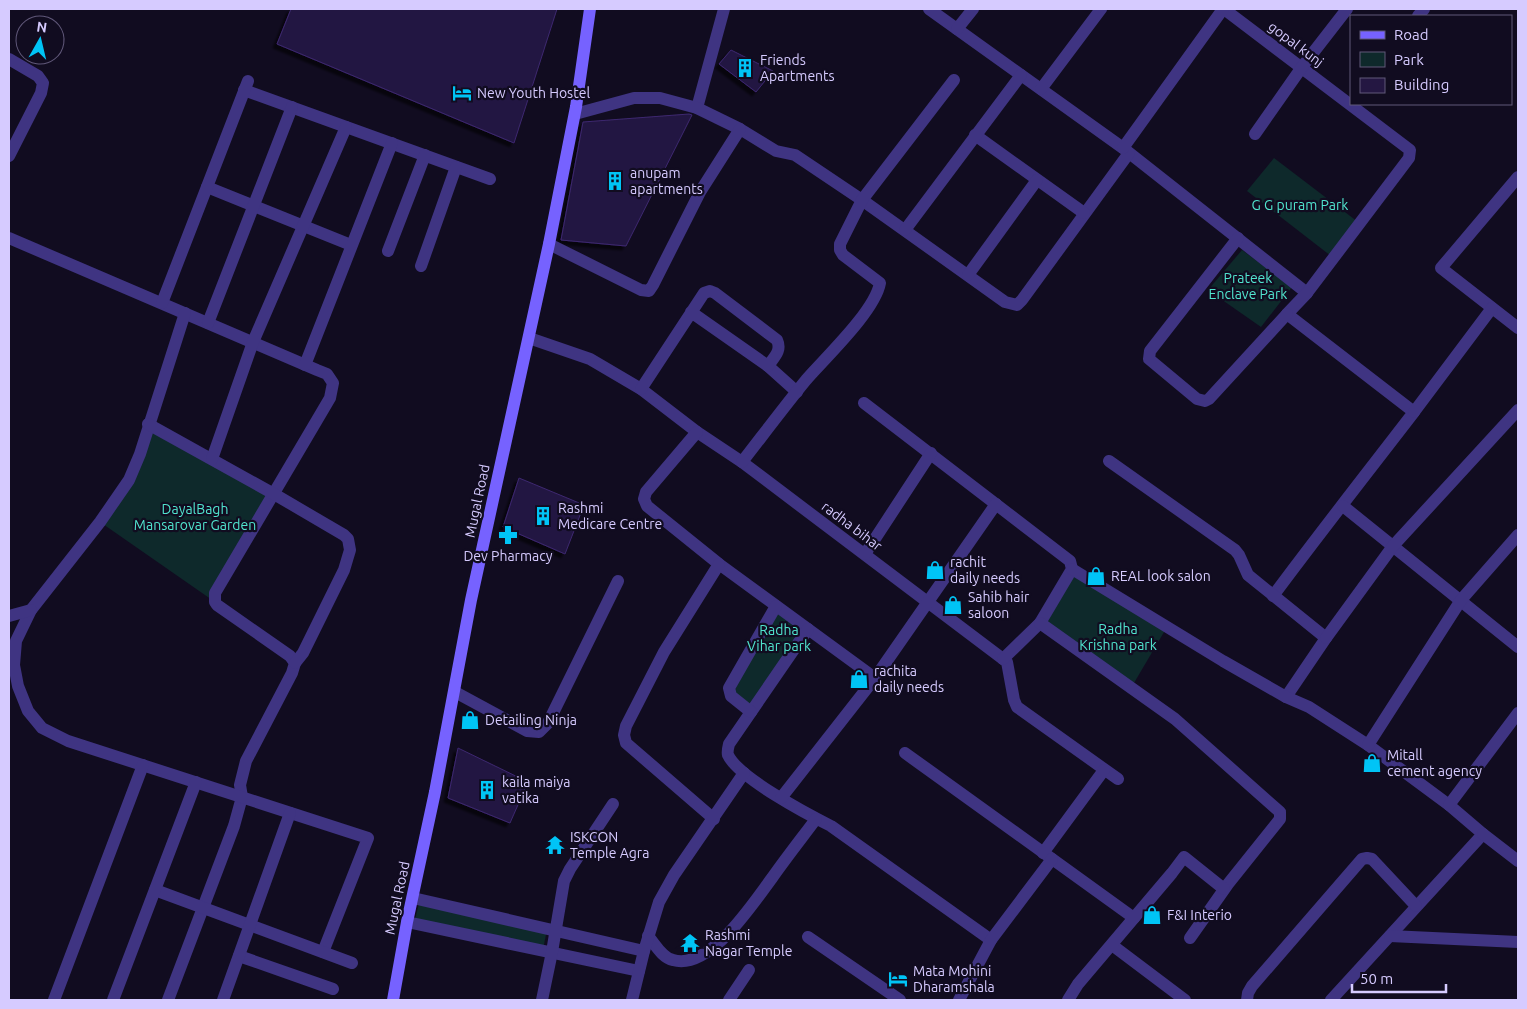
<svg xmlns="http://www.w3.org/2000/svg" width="1527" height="1009" font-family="Ubuntu,sans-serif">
  <defs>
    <filter id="shadow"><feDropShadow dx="-4" dy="4" stdDeviation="1" flood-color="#0009"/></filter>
  </defs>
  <rect width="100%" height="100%" fill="#110c20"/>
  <g fill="#0e292b">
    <path d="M1274 158 1358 222 1331 256 1247 191Z"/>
    <path d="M1242 250 1292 287 1261 327 1208 290Z"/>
    <path d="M148 424 274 494 215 602 100 522 131 475Z"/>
    <path d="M1072 569 1167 627 1131 688 1040 623Z"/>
    <path d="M776 606 808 629 751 712 729 693Z"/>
    <path d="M420 899 547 929 543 950 414 924Z"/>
  </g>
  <g fill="#241742" stroke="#3d2870" filter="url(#shadow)">
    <path d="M291 9H557L514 143 277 44Z"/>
    <path d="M731 50 773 71 756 92 719 64Z"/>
    <path d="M689 114 692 115 626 246 561 240 583 122Z"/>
    <path d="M519 478 584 505 565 554 503 527Z"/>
    <path d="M458 748 528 782 510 823 448 798Z"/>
  </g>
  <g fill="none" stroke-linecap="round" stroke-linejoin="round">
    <g stroke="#3f3482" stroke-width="12">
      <path d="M929 9 1123 148 1307 293"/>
      <path d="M1224 9 1410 150 1409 158 1307 293 1287 314 1414 412C1367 473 1319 534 1273 596"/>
      <path d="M1418 16 1424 9"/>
      <path d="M957 29 973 9"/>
      <path d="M9 59 38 76 43 83 41 93 9 156"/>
      <path d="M1041 89 1101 9"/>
      <path d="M244 90 490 179"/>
      <path d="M697 108 724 9"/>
      <path d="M575 114 634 98H660L697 108 740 129 776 151 795 155 862 200 1005 302 1017 305 1022 300 1129 153"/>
      <path d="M1255 134 1302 67 1347 9"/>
      <path d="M975 135 1084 213"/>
      <path d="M1123 148 1223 9"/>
      <path d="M1518 177 1441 268 1518 328"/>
      <path d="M207 187 351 245"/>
      <path d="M905 230 1021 75"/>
      <path d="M9 238 317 370 327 374 333 383 330 398 320 415 215 593V602L217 605 290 656 295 663 292 673 246 761 240 785 242 797 234 826 168 1000"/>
      <path d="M1238 238 1150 351 1149 359 1197 399 1205 401 1209 399 1287 314"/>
      <path d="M549 244 641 290 649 291 653 285 700 192 740 129"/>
      <path d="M388 251 425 155"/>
      <path d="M421 266 456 167"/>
      <path d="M968 275 1037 180"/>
      <path d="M162 303 248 81"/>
      <path d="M185 313 140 454 129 480 100 522 31 610 16 641 14 665 18 686 28 711 42 728 68 741 368 838 323 952"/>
      <path d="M208 323 292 107"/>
      <path d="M529 338 590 359 641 389 697 432 742 462 1007 662 1014 700 1017 707 1118 779"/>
      <path d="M305 365 392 143"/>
      <path d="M768 366 797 392"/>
      <path d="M641 389 704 293 710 291 715 293 777 340C782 351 774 357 768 366L691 312"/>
      <path d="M864 403 1070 561 1072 569 1040 623 1003 659"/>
      <path d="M1414 412 1492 308"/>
      <path d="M148 424 274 494 344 535 348 539 350 550 344 570 303 653 295 663"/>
      <path d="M697 432 646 492 644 499 647 506 719 564 875 678"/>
      <path d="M212 459 253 342 346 127"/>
      <path d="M1109 461 1235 550 1239 555 1248 575 1326 638 1286 697"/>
      <path d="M742 462C763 435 784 407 806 380 826 357 875 311 880 283L843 255 840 250V244L862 200 954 80"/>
      <path d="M1343 506 1518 647"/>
      <path d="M865 554 931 453"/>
      <path d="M1072 569 1223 661 1286 697 1309 707 1368 745 1449 805 1483 834 1331 1000"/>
      <path d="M9 616 31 610"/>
      <path d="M1040 623 1175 719 1280 812V819L1228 884 1190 938"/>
      <path d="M808 629 729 744C728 748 727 752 728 755 739 778 807 814 831 826L991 940"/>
      <path d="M1326 638 1393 546 1518 410"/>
      <path d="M455 692 527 731 539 732 548 723 618 581"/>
      <path d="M751 712 731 696 729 688 776 606"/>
      <path d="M1368 745 1461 600 1518 535"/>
      <path d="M905 753 1134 918"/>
      <path d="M781 798 875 678 996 504"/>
      <path d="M1449 805 1518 713"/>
      <path d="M714 819 626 743 624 735 626 726 664 652 719 564"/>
      <path d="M1483 834 1518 861"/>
      <path d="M1043 853 1104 770"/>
      <path d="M155 890 352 963"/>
      <path d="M413 898 644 951"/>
      <path d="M407 922 639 971"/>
      <path d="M648 936C655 944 662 958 673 960 710 971 753 903 772 878 786 858 801 839 816 819"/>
      <path d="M1390 936 1518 942"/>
      <path d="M808 937 900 1000"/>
      <path d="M1112 945 1185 1000"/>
      <path d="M239 956 333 989"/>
      <path d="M54 1000 143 765"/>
      <path d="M113 1000 196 782"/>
      <path d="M223 1000 290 813"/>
      <path d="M542 1000 552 952 564 881 570 869 613 804"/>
      <path d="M632 1000 644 951 659 902 674 875 744 773"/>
      <path d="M729 1000 749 970"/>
      <path d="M959 1000 991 940 1052 859"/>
      <path d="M1068 1000 1078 984 1172 873 1184 857 1224 889"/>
      <path d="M1247 1000 1248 993 1252 986 1362 859 1367 858 1372 859 1416 906"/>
    </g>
    <path stroke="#7662ff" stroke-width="12" d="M393 1000 407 922 435 792 471 600 549 244 576 107 590 9"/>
  </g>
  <defs>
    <g id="building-bare" transform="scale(1.5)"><path d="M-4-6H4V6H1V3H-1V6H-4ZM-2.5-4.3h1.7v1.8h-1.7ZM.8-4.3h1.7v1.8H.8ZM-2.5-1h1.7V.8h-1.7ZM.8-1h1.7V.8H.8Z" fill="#00c4f6" stroke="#110c20" stroke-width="2.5" paint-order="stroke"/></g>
    <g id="hotel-bare" transform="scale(1.5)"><path d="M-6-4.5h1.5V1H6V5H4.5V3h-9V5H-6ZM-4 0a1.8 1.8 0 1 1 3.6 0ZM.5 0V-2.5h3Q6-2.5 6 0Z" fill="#00c4f6" stroke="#110c20" stroke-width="2.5" paint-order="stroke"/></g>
    <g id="pharmacy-bare" transform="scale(1.5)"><path d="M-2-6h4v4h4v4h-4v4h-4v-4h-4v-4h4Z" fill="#00c4f6" stroke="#110c20" stroke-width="2.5" paint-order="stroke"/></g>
    <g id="shop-bare" transform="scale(1.5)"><path d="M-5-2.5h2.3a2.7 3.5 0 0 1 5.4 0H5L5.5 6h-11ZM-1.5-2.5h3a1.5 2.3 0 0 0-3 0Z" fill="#00c4f6" stroke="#110c20" stroke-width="2.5" paint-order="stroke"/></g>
    <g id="temple-bare" transform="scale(1.5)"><path d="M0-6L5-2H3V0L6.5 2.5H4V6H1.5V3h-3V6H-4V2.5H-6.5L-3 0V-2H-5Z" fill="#00c4f6" stroke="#110c20" stroke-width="2.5" paint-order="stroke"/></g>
  </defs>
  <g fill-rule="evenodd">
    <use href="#building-bare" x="745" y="68"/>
    <use href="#hotel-bare" x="462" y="93"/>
    <use href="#building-bare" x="615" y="181"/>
    <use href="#building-bare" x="543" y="516"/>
    <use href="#pharmacy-bare" x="508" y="535"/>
    <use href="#shop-bare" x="935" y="570"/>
    <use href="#shop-bare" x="1096" y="576"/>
    <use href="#shop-bare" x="953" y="605"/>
    <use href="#shop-bare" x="859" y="679"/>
    <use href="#shop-bare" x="470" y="720"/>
    <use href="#shop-bare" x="1372" y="763"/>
    <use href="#building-bare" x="487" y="790"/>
    <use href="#temple-bare" x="555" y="845"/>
    <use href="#shop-bare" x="1152" y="915"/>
    <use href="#temple-bare" x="690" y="943"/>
    <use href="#hotel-bare" x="898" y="979"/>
  </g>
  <g text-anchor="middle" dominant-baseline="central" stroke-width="4.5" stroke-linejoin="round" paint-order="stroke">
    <g font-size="14" fill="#d6cbff" stroke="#110c20">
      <text transform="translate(1296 44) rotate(37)">gopal kunj</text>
      <text transform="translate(477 501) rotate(-78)">Mugal Road</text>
      <text transform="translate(852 526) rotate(37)">radha bihar</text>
      <text transform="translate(397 898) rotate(-78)">Mugal Road</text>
    </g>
    <g font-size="14" fill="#d6cbff" stroke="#110c20" text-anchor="start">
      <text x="760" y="60">Friends<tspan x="760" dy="16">Apartments</tspan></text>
      <text x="477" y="93">New Youth Hostel</text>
      <text x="630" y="173">anupam<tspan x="630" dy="16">apartments</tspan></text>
      <text x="558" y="508">Rashmi<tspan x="558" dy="16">Medicare Centre</tspan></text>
      <text x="508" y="556" text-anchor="middle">Dev Pharmacy</text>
      <text x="950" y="562">rachit<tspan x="950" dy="16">daily needs</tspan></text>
      <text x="1111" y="576">REAL look salon</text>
      <text x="968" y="597">Sahib hair<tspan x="968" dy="16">saloon</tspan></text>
      <text x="874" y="671">rachita<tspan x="874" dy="16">daily needs</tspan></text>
      <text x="485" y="720">Detailing Ninja</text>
      <text x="1387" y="755">Mitall<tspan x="1387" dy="16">cement agency</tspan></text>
      <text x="502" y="782">kaila maiya<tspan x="502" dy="16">vatika</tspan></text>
      <text x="570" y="837">ISKCON<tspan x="570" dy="16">Temple Agra</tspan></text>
      <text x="1167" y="915">F&amp;I Interio</text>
      <text x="705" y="935">Rashmi<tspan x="705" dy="16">Nagar Temple</tspan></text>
      <text x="913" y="971">Mata Mohini<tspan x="913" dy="16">Dharamshala</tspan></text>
    </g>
    <g font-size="14" fill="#51e5cf" stroke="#110c20">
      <text x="1300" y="205">G G puram Park</text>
      <text x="1248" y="278">Prateek<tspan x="1248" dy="16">Enclave Park</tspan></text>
      <text x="195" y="509">DayalBagh<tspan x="195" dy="16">Mansarovar Garden</tspan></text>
      <text x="1118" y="629">Radha<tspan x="1118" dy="16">Krishna park</tspan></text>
      <text x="779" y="630">Radha<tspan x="779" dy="16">Vihar park</tspan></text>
    </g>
  </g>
  <rect width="1527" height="1009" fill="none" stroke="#d6cbff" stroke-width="20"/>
  <rect x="1350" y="15" width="162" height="90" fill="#110c20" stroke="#605879"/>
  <rect x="1360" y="31" width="25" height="8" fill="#7662ff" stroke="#605879"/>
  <text x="1394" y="40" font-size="15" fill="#d6cbff">Road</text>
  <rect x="1360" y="52" width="25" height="15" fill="#0e292b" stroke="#605879"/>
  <text x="1394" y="65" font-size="15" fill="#d6cbff">Park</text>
  <rect x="1360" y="78" width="25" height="15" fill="#241742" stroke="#605879"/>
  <text x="1394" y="90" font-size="15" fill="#d6cbff">Building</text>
  <g transform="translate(40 40) rotate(8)"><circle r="24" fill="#110c20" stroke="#605879"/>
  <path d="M0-4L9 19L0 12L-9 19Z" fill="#00c4f6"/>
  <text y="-8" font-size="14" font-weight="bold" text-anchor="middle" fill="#d6cbff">N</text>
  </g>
  <path d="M1352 984v8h94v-8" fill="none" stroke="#d6cbff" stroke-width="2.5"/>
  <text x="1360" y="984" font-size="15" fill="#d6cbff" stroke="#110c20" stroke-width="4" paint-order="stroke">50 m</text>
</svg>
